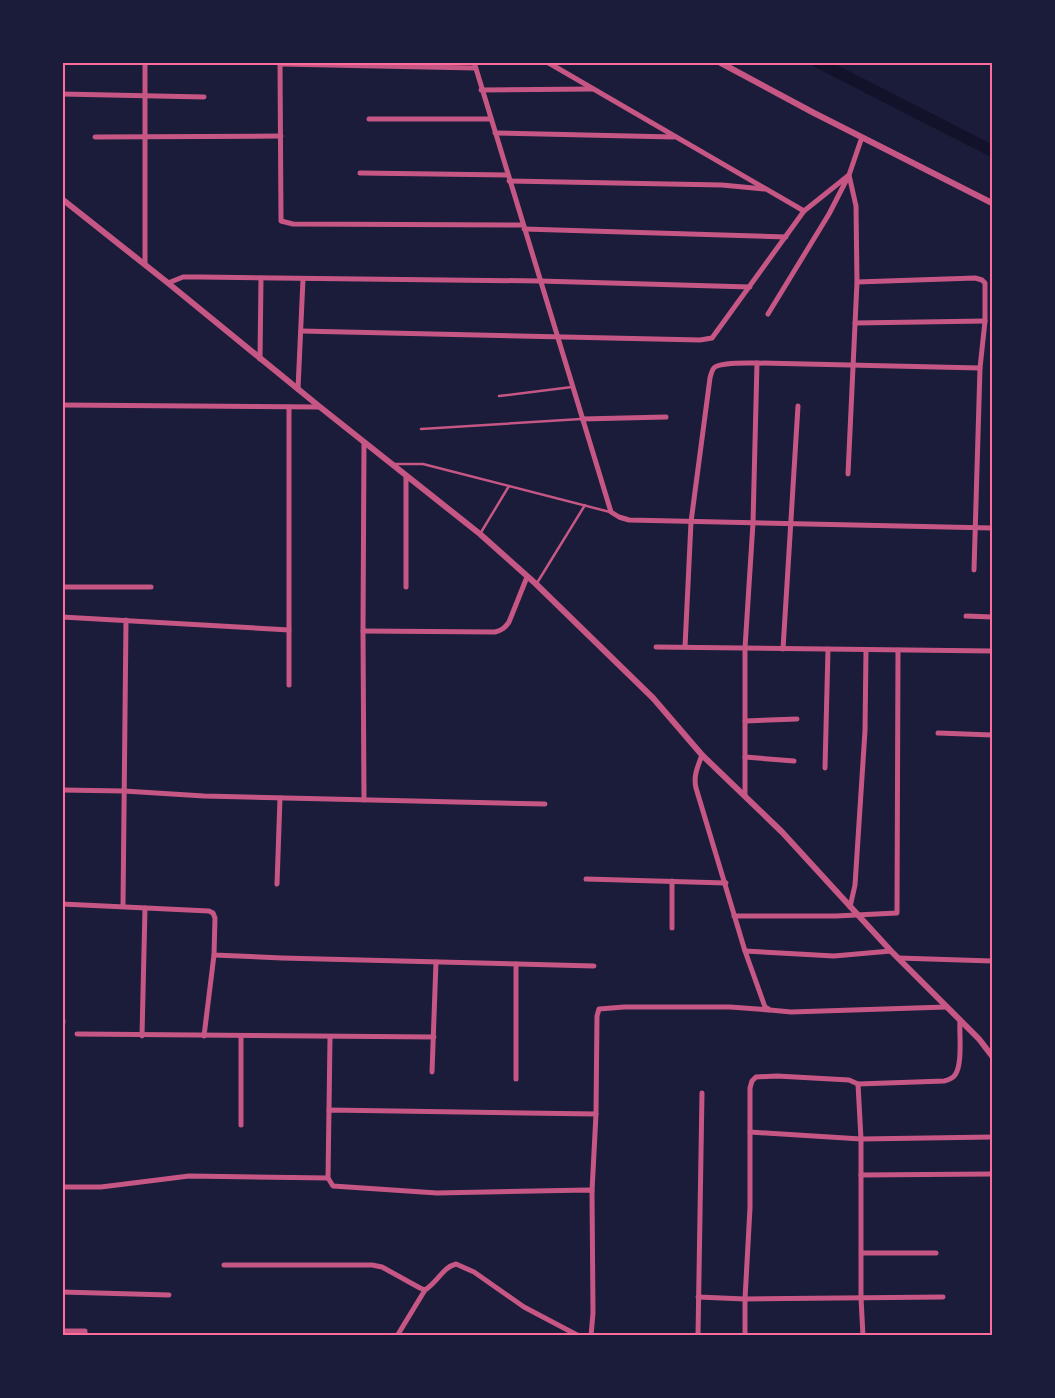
<svg xmlns="http://www.w3.org/2000/svg" width="1055" height="1398" font-family="'Source Serif 4',serif">
  <rect width="100%" height="100%" fill="#1b1b3a"/>
  <g fill="none" stroke-linecap="round" stroke-linejoin="round">
    <path stroke="#12122b" stroke-width="12" d="M818 62 992 151"/>
    <g stroke="#c65784" stroke-width="2.5">
      <path d="M499 396 572 387"/>
      <path d="M421 429 581 419"/>
      <path d="M394 464H423L610 512"/>
      <path d="M480 534 509 486"/>
      <path d="M537 583 585 505"/>
    </g>
    <g stroke="#c65784" stroke-width="5">
      <path d="M145 62V264"/>
      <path d="M280 62 281 221 293 224 523 225"/>
      <path d="M474 62 611 512 619 517 629 520 992 528"/>
      <path d="M547 62 804 211"/>
      <path d="M280 64 475 68"/>
      <path d="M481 90 593 89"/>
      <path d="M62 94 204 97"/>
      <path d="M369 119H491"/>
      <path d="M495 133 674 137"/>
      <path d="M95 137 281 136"/>
      <path d="M360 173 507 175"/>
      <path d="M509 181 722 185 764 189"/>
      <path d="M524 229 786 237"/>
      <path d="M857 282 975 278 982 280 985 283V321L980 368 974 570"/>
      <path d="M168 283 183 277H201L540 281 750 287"/>
      <path d="M768 314 829 214 848 177"/>
      <path d="M855 323 985 321"/>
      <path d="M301 331 700 340 712 338 804 211 849 175 862 137"/>
      <path d="M260 359 261 278"/>
      <path d="M298 389 303 279"/>
      <path d="M62 405 319 407"/>
      <path d="M289 407V685"/>
      <path d="M582 419 666 417"/>
      <path d="M364 442 363 631 364 800"/>
      <path d="M848 474 857 282 856 206 849 175"/>
      <path d="M406 475V587"/>
      <path d="M62 587H151"/>
      <path d="M966 616 992 617"/>
      <path d="M62 617 289 630"/>
      <path d="M363 631 495 632C502 630 505 628 509 622L527 577"/>
      <path d="M656 647 992 651"/>
      <path d="M685 647 691 522 710 378C711 374 712 369 715 367 723 362 747 363 757 363L980 368"/>
      <path d="M783 649 798 406"/>
      <path d="M745 721 797 719"/>
      <path d="M938 733 992 735"/>
      <path d="M702 755C698 766 693 776 696 788L745 951 765 1007 770 1010 791 1012 946 1007"/>
      <path d="M745 757 794 761"/>
      <path d="M825 768 828 649"/>
      <path d="M62 790 124 791 204 796 545 804"/>
      <path d="M745 794V648L753 523 757 363"/>
      <path d="M586 879 726 883"/>
      <path d="M672 881V928"/>
      <path d="M277 884 280 798"/>
      <path d="M62 904 209 911 213 913 215 918 214 955 282 958 594 966"/>
      <path d="M123 906 126 620"/>
      <path d="M850 907 855 885 865 731 866 650"/>
      <path d="M734 916H836L897 913 898 650"/>
      <path d="M745 951 834 956 891 951"/>
      <path d="M898 958 992 961"/>
      <path d="M516 964V1079"/>
      <path d="M62 1015 63 1022"/>
      <path d="M77 1034 434 1037"/>
      <path d="M142 1036 145 908"/>
      <path d="M204 1036 214 955"/>
      <path d="M432 1072 436 962"/>
      <path d="M858 1084 861 1139V1298L863 1336"/>
      <path d="M329 1110 330 1037"/>
      <path d="M241 1125V1036"/>
      <path d="M750 1132 861 1139 992 1137"/>
      <path d="M861 1175 992 1174"/>
      <path d="M62 1187H101L189 1176 328 1178"/>
      <path d="M592 1191 596 1114 597 1016 599 1009 624 1007H730L769 1010"/>
      <path d="M862 1253H936"/>
      <path d="M224 1265H372L382 1267 420 1288 425 1290C437 1283 443 1267 456 1264L474 1272 524 1307 579 1336"/>
      <path d="M62 1292 169 1295"/>
      <path d="M698 1297 745 1299 943 1297"/>
      <path d="M62 1331H85V1336"/>
      <path d="M397 1336 425 1290"/>
      <path d="M591 1336 593 1313 592 1191 588 1190 437 1193 333 1186 328 1178 329 1110 596 1114"/>
      <path d="M698 1336 702 1093"/>
      <path d="M745 1336V1299L750 1208V1088L752 1081 756 1077 777 1076 849 1080 858 1084 944 1081C949 1080 952 1079 955 1075 963 1064 959 1033 960 1020"/>
    </g>
    <g stroke="#c65784" stroke-width="6">
      <path d="M719 62 814 113 992 203"/>
      <path d="M62 199 168 283 320 407 480 534 536 584 653 698 702 755 782 832 891 951 979 1039 992 1056"/>
    </g>
  </g>
  <rect width="1055" height="1398" fill="none" stroke="#1b1b3a" stroke-width="128"/>
  <rect x="64" y="64" width="927" height="1270" fill="none" stroke="#ff6b9d" stroke-width="2"/>
</svg>
